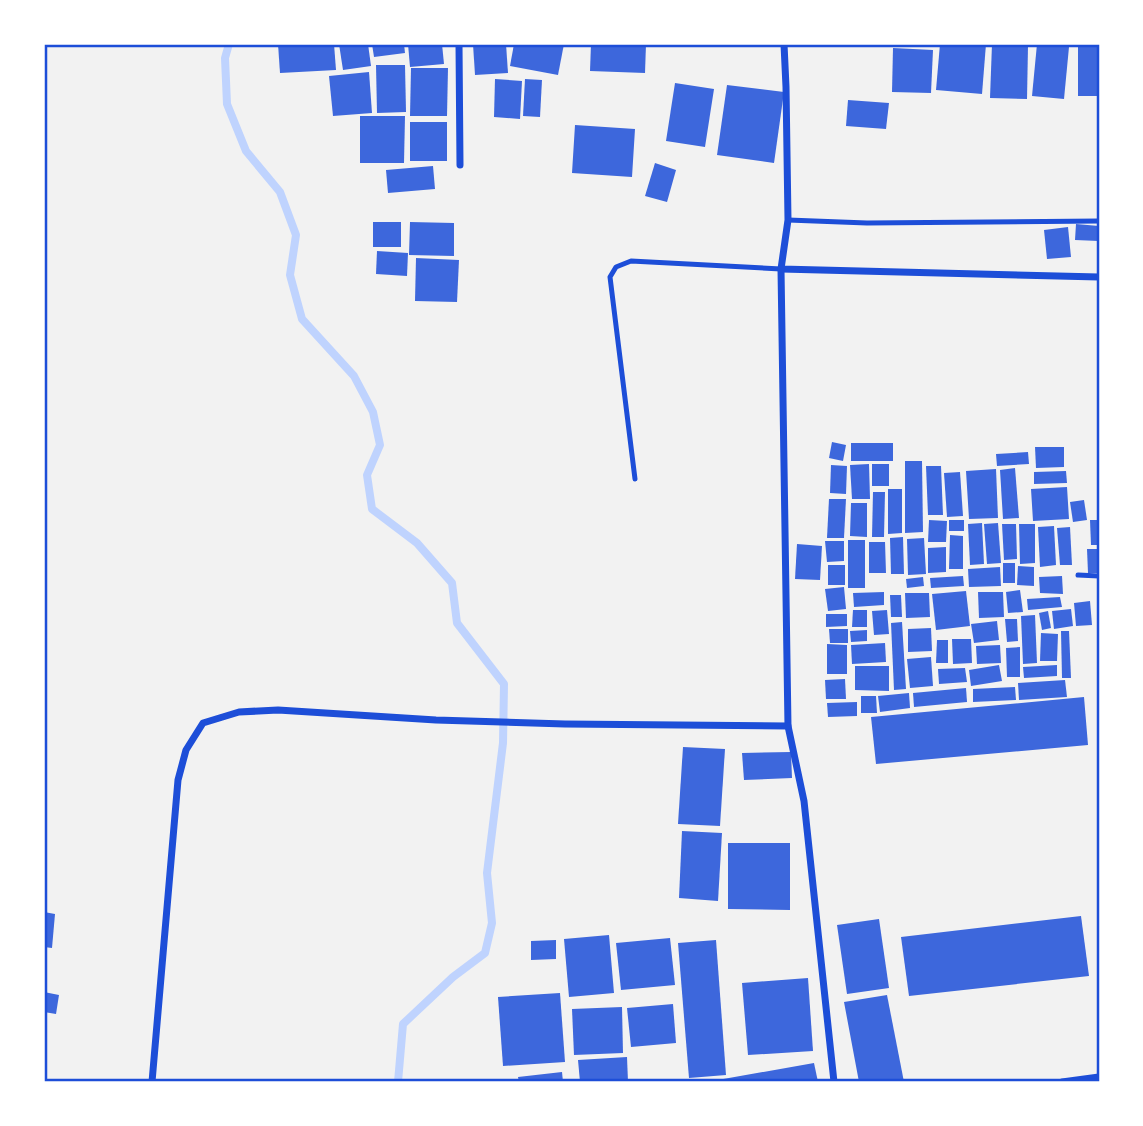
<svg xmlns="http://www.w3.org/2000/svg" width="1143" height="1126" font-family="'Fira Sans Condensed',sans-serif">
  <rect width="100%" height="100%" fill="#f2f2f2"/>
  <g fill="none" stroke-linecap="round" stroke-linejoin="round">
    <path stroke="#bfd3fe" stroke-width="8" d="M229 44 225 58 227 104 246 151 280 192 296 235 290 275 302 319 354 376 373 412 380 445 367 475 372 509 417 543 452 583 457 623 504 684 503 743 487 873 492 923 485 953 453 977 403 1024 398 1082"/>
  </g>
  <g fill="#3d67dc">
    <path d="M278 44H334L336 70 280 73Z"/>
    <path d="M339 44H368L371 66 343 70Z"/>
    <path d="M372 44H404L405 53 374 57Z"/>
    <path d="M408 44H442L444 64 410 67Z"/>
    <path d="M473 44H506L508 73 475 75Z"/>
    <path d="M514 44H564L558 75 510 66Z"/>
    <path d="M591 44H646L645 73 590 71Z"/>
    <path d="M940 44H986L982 94 936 90Z"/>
    <path d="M992 44 1028 46 1027 99 990 98Z"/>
    <path d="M1037 44 1069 47 1064 99 1032 96Z"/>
    <rect x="1078" y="44" width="21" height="52"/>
    <path d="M893 48 933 50 931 93 892 92Z"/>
    <path d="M376 65H405L406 112 377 113Z"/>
    <path d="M411 68H448L447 116H410Z"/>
    <path d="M369 72 372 113 333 116 329 76Z"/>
    <path d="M495 79 522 81 520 119 494 117Z"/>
    <path d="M525 79 542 80 540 117 523 116Z"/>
    <path d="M675 83 714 89 705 147 666 141Z"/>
    <path d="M727 85 784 92 774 163 717 155Z"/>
    <path d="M848 100 889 103 886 129 846 126Z"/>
    <path d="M360 116H405L404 163H360Z"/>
    <rect x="410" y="122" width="37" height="39"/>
    <path d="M575 125 635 129 632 177 572 173Z"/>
    <path d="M655 163 676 170 667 202 645 196Z"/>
    <path d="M433 166 435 189 388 193 386 170Z"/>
    <rect x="373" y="222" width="28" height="25"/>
    <path d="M410 222 454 223V256L409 255Z"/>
    <path d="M1076 224 1099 226V241L1075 240Z"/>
    <path d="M1068 227 1071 257 1047 259 1044 230Z"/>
    <path d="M377 251 408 253 407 276 376 274Z"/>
    <path d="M416 258 459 260 457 302 415 301Z"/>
    <path d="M832 442 846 445 843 461 829 458Z"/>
    <rect x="851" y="443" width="42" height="18"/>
    <path d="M1035 447H1064V467L1036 468Z"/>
    <path d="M1028 452 1029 464 997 466 996 454Z"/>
    <path d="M905 461H922L923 532 905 533Z"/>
    <path d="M869 464 870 499H852L850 465Z"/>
    <rect x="872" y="464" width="17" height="22"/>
    <path d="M831 465 847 466 846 494 830 493Z"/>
    <path d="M926 466H941L943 515H928Z"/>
    <path d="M1015 468 1019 518 1003 519 1000 470Z"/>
    <path d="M996 469 998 518 969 519 966 471Z"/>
    <path d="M1066 471 1067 483 1034 484V472Z"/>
    <path d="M960 472 963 516 947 517 944 473Z"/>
    <path d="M1067 487 1069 519 1033 521 1031 489Z"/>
    <path d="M888 489H902V533L888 534Z"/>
    <path d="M873 492H885L884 537H872Z"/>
    <path d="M829 499H846L844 538H827Z"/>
    <path d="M1084 500 1087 520 1073 522 1070 502Z"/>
    <path d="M851 503H867V537L850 536Z"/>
    <path d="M929 520 947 521 946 542H928Z"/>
    <rect x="949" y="520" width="15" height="11"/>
    <path d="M1090 520H1099V545H1091Z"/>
    <path d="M982 523 984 564 970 565 968 524Z"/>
    <path d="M998 523 1001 563 987 564 984 524Z"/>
    <path d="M1002 524H1016L1017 559 1004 560Z"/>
    <path d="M1019 524H1035V563L1020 564Z"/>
    <path d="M1054 526 1056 565 1040 567 1038 527Z"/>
    <path d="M1070 527 1072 565H1060L1057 528Z"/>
    <path d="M950 535 963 536V569H949Z"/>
    <path d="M903 537 904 574H891L890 538Z"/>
    <path d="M924 538 926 574 908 575 907 539Z"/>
    <rect x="848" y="540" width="17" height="48"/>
    <path d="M825 541H844V561L827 562Z"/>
    <path d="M869 542H885L886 573H869Z"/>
    <path d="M797 544 822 546 820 580 795 579Z"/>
    <path d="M946 547V572L928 573V548Z"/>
    <path d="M1087 549H1099V573H1088Z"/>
    <rect x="1003" y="563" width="12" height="20"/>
    <rect x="828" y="565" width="17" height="20"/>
    <path d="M1018 566 1034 567V586L1017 585Z"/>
    <path d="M1000 567 1001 586 969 587 968 569Z"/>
    <path d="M963 576 964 586 931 588 930 578Z"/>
    <path d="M1062 576 1063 594 1040 593 1039 577Z"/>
    <path d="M923 577 924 586 907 588 906 579Z"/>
    <path d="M844 587 846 609 828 611 825 589Z"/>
    <path d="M1020 590 1023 612 1008 613 1006 592Z"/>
    <path d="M966 591 970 626 936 630 932 594Z"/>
    <path d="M884 592V605L854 607 853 593Z"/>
    <path d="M978 592H1003L1004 617 979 618Z"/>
    <path d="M905 593H929L930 617 906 618Z"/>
    <path d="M890 595H901L902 617H891Z"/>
    <path d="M1060 597 1062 607 1028 610 1027 599Z"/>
    <path d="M1090 601 1092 625 1076 626 1074 603Z"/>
    <path d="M1071 609 1073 626 1054 629 1052 611Z"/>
    <path d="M853 610H867V627H852Z"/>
    <path d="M887 610 889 634 874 635 872 611Z"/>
    <path d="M1048 611 1051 628 1042 630 1039 613Z"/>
    <path d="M826 614H847V626L826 627Z"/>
    <path d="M1035 615 1037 663 1023 664 1021 616Z"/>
    <path d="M1005 619H1017L1018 641 1007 642Z"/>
    <path d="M997 621 999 640 974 643 971 624Z"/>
    <path d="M902 622 906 689 894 690 891 623Z"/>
    <path d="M931 628 932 651 908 652V629Z"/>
    <path d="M829 629H848V643H830Z"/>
    <path d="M867 630V641L851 642 850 631Z"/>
    <path d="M1061 631H1069L1071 678H1062Z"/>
    <path d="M1041 633 1058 634 1057 661H1040Z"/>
    <path d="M952 639H971L972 663 953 664Z"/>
    <path d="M937 640H948V663H936Z"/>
    <path d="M885 643 886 662 852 664 851 645Z"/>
    <path d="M827 644 847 645V674H827Z"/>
    <path d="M1000 645 1001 663 977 664 976 646Z"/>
    <path d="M1020 647V677H1007L1006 648Z"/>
    <path d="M931 657 933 686 910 688 907 659Z"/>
    <path d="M999 665 1002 681 971 686 969 670Z"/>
    <path d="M1057 665V676L1024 678 1023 667Z"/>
    <path d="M855 666H889V691L855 690Z"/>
    <path d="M965 668 967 682 939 684 938 669Z"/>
    <path d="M845 679 846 699H826L825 680Z"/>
    <path d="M1065 680 1067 697 1019 700 1018 683Z"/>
    <path d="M1015 687 1016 700 973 702V689Z"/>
    <path d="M966 688 967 702 914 707 913 693Z"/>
    <path d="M909 693 910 708 880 712 878 696Z"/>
    <path d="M861 696H876L877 713H861Z"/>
    <path d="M1084 697 1088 745 876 764 871 717Z"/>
    <path d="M857 702V716L828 717 827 703Z"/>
    <path d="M683 747 725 749 720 826 678 824Z"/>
    <path d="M791 752 792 778 744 780 742 753Z"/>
    <path d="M682 831 722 833 718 901 679 898Z"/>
    <path d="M728 843H790V910L728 909Z"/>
    <path d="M44 912 55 914 52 948 44 947Z"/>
    <path d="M1081 916 1089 976 909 996 901 937Z"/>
    <path d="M879 919 889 988 847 994 837 925Z"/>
    <path d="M609 935 614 993 569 997 564 939Z"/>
    <path d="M670 938 675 985 621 990 616 943Z"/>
    <path d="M556 940V959L531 960V941Z"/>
    <path d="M716 940 726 1075 689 1078 678 943Z"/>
    <path d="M808 978 813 1051 748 1055 742 983Z"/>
    <path d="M44 992 59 995 56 1014 44 1012Z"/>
    <path d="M560 993 565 1062 503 1066 498 997Z"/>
    <path d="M887 995 904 1082H859L844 1002Z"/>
    <path d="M673 1004 676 1043 631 1047 627 1008Z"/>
    <path d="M622 1007 623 1053 574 1055 572 1009Z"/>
    <path d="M627 1057 628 1082H580L578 1060Z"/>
    <path d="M814 1063 818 1082H712V1081Z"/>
    <path d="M562 1072 563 1082H519L518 1077Z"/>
  </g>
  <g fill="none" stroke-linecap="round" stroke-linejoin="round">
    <g stroke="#1d4ed8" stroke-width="5">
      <path d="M788 220 867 223 1099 221"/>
      <path d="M635 479 610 277 616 267 631 261 781 269"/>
      <path d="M1078 575 1099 576"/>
    </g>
    <g stroke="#1d4ed8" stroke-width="7">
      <path d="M459 44 460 165"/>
      <path d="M784 44 786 87 788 220 781 269 1099 277"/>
      <path d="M781 269 788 726 804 801 834 1082"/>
      <path d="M152 1082 178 780 186 750 203 723 239 712 278 710 436 720 565 724 788 726"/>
      <path d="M1062 1082 1099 1077"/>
    </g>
  </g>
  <rect width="1143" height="1126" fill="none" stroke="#ffffff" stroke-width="91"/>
  <rect x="46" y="46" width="1052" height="1034" fill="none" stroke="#1d4ed8" stroke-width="2.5"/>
</svg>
